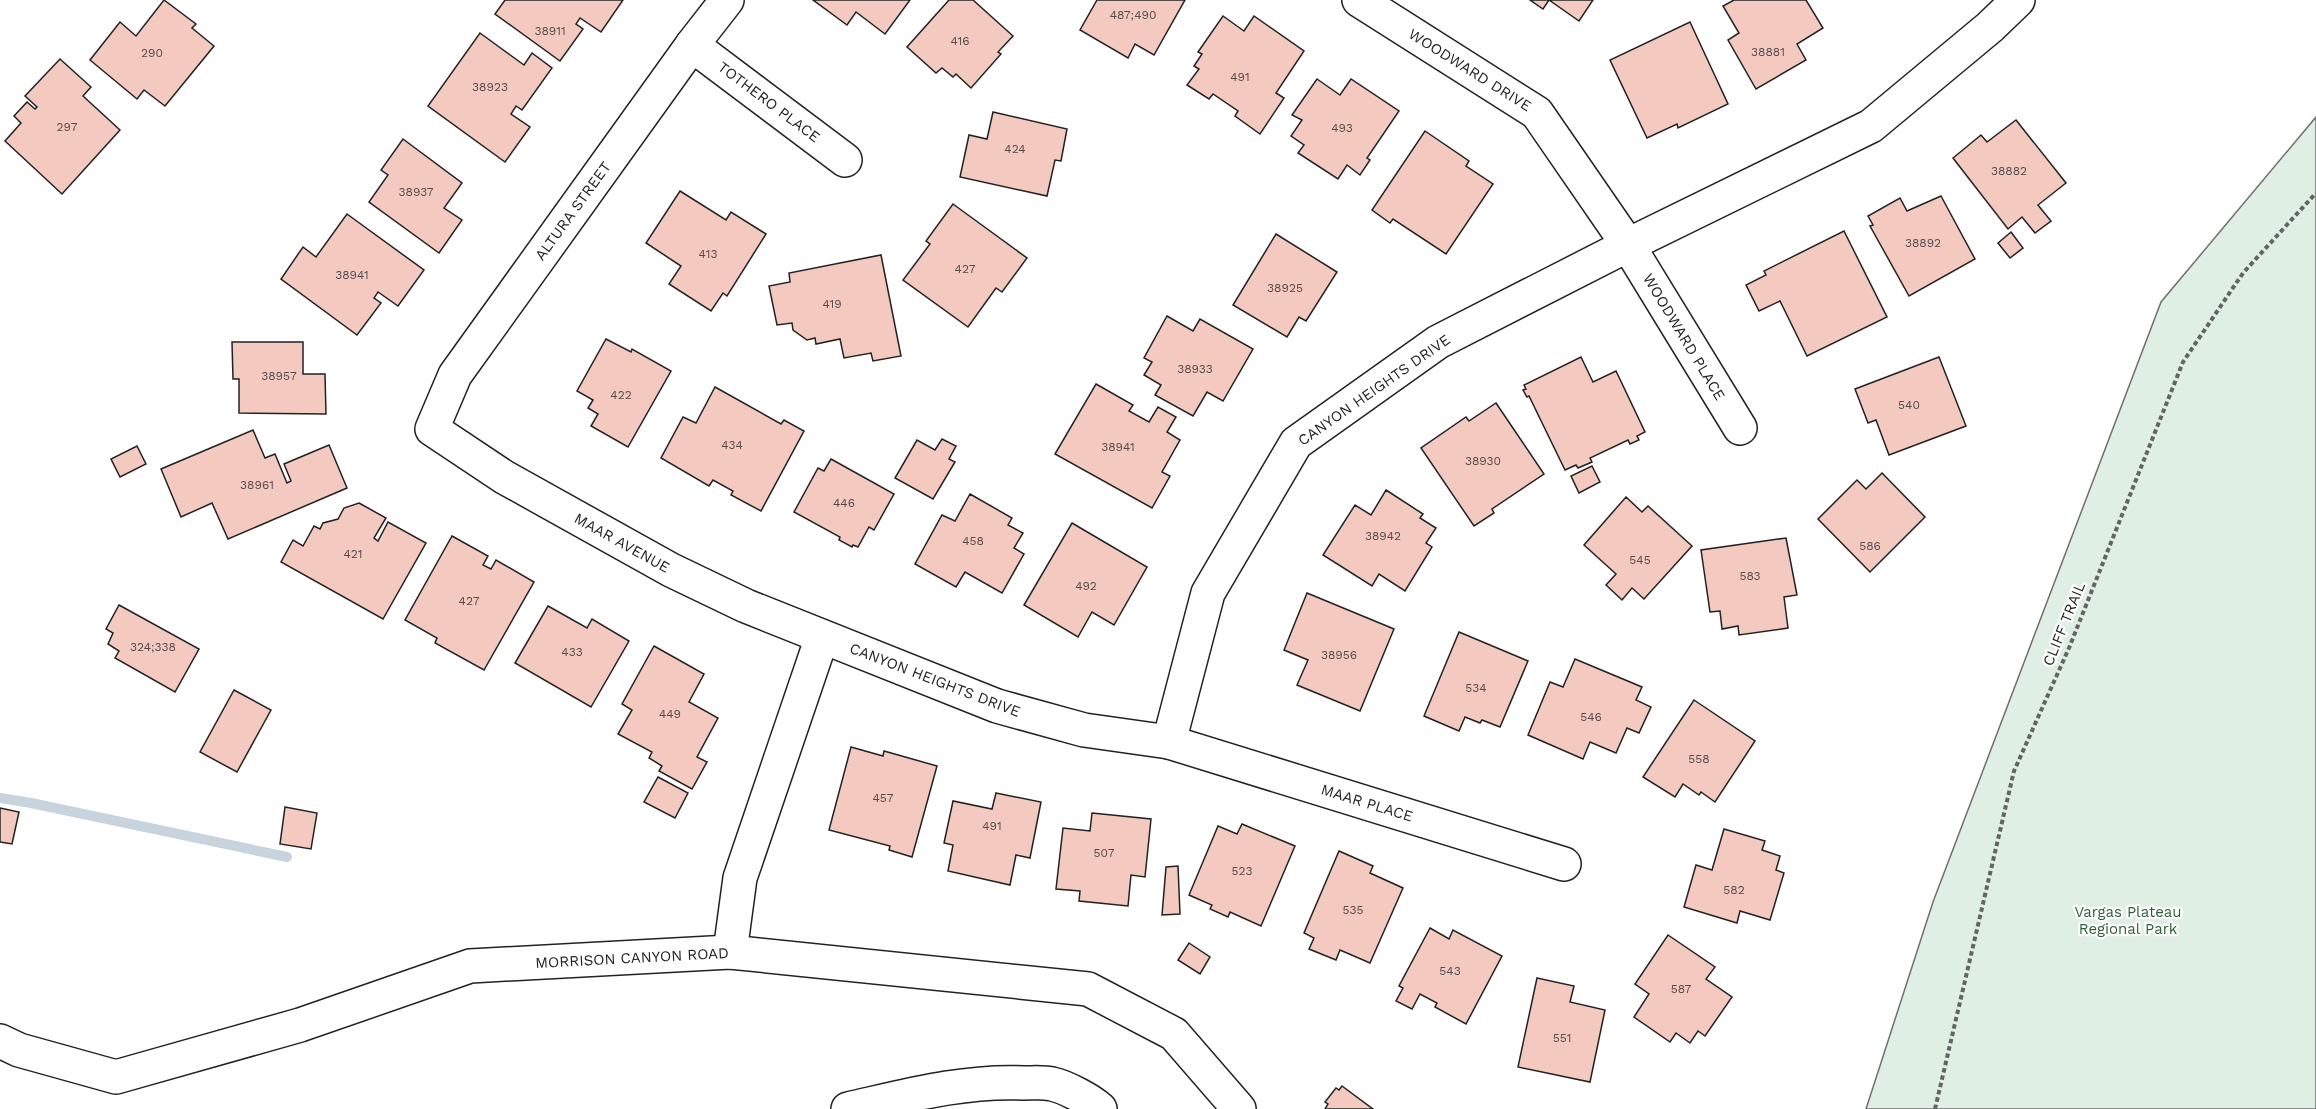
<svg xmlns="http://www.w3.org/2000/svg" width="2316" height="1109" font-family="'Work Sans',sans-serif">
  <rect width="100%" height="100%" fill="#fff"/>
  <path fill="#e0efe3" stroke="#6f6f6f" stroke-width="1.5" d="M2316 117V1109H1866L1933 902 2161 302Z"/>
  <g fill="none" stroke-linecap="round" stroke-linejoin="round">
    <path stroke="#c7d3dd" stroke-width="10" d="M0 798 31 803 287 857"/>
  </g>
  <g fill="#f3c9c0" stroke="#222" stroke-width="1.5">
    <path d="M164 0 196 24 192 28 214 46 165 106 144 90 137 99 90 60 120 22 136 36Z"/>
    <path d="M505 0H623L601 32 580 18 576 24 583 29 560 61 495 14Z"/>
    <path d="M813 0H910L885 34 856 12 847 25Z"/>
    <path d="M949 0H973L1013 36 998 52 1001 54 971 88 956 74 953 77 942 68 936 73 907 47Z"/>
    <path d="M1097 0H1185L1154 55 1135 44 1128 58 1080 30Z"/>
    <path d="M1530 0H1593L1579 21 1549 0 1543 9Z"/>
    <path d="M1734 0H1806L1823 28 1797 44 1806 60 1756 89 1728 40 1739 33 1723 6Z"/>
    <path d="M1223 16 1244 31 1254 16 1304 51 1276 93 1284 98 1260 134 1235 116 1238 111 1213 94 1209 99 1187 85 1199 69 1194 66 1202 54 1198 52Z"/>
    <path d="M1690 22 1728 104 1678 128 1677 124 1647 138 1610 60Z"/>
    <path d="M480 33 524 65 532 53 552 68 522 110 516 106 511 114 530 127 505 162 428 106Z"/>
    <path d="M60 59 91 87 83 96 120 130 62 194 5 141 21 123 14 116 27 102 35 109 37 107 25 96Z"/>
    <path d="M1317 79 1340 95 1351 79 1399 111 1367 158 1370 160 1360 175 1347 165 1338 179 1298 153 1304 145 1291 136 1302 120 1292 115Z"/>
    <path d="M993 112 1067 129 1061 161 1055 160 1047 196 960 177 969 135 987 139Z"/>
    <path d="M2016 120 2066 183 2038 205 2051 221 2035 233 2022 217 2008 229 1953 158 1981 135 1987 142Z"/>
    <path d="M1425 131 1469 161 1466 166 1493 184 1446 254 1393 219 1390 223 1372 210Z"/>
    <path d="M403 139 462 183 444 208 462 220 439 253 369 202 388 175 381 170Z"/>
    <path d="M680 191 726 220 731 212 766 234 727 296 723 293 711 311 669 284 681 266 646 243Z"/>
    <path d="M1941 196 1975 259 1909 296 1870 226 1873 225 1868 216 1900 198 1907 211Z"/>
    <path d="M953 204 1027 258 1002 292 996 288 968 327 903 280 930 244 926 241Z"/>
    <path d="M347 214 424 270 398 306 378 292 374 298 381 303 357 335 281 279 303 247 316 257Z"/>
    <path d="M1844 231 1887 317 1807 356 1780 301 1759 311 1746 285 1766 275 1764 271Z"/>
    <path d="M2011 232 2023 248 2010 258 1998 243Z"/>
    <path d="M1276 234 1337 272 1306 321 1299 317 1287 337 1233 305Z"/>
    <path d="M881 255 901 356 873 361 871 353 844 358 840 339 816 344 815 338 807 340 793 330 792 323 777 325 769 286 790 282 789 273Z"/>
    <path d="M1167 316 1193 331 1200 319 1253 349 1223 401 1207 392 1193 416 1155 395 1161 385 1144 375 1152 362 1144 358Z"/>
    <path d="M606 339 631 352 632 349 671 371 628 447 591 426 598 414 588 408 593 400 577 391Z"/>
    <path d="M232 342H303V374H325L326 414 239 413V379H233Z"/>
    <path d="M1581 357 1593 382 1616 371 1645 432 1637 436 1639 440 1630 444 1628 440 1590 458 1592 462 1578 468 1576 465 1565 470 1529 396 1527 397 1523 390 1526 389 1524 385Z"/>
    <path d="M1939 357 1966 426 1889 455 1876 420 1868 423 1855 389Z"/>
    <path d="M1096 384 1133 405 1129 411 1149 422 1158 407 1176 417 1167 432 1180 440 1162 472 1170 476 1152 508 1055 454Z"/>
    <path d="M715 387 781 424 784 420 804 431 761 511 731 495 733 491 713 480 709 486 661 458 683 417 696 423Z"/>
    <path d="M1496 403 1544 474 1492 509 1494 513 1474 526 1421 448 1466 417 1469 421Z"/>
    <path d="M253 430 265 458 275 454 287 483 291 481 284 464 329 445 347 488 228 539 212 503 181 517 161 469Z"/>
    <path d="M942 439 956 446 949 459 955 462 933 499 895 478 917 440 935 450Z"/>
    <path d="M137 446 146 464 120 477 111 459Z"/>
    <path d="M831 459 894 494 874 530 869 527 858 547 853 545 852 547 839 540 840 537 794 512 818 468 824 471Z"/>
    <path d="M1592 466 1600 482 1579 493 1571 476Z"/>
    <path d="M1882 473 1925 517 1870 572 1818 519 1857 480 1866 489Z"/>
    <path d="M1386 490 1423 514 1420 518 1436 528 1426 543 1432 547 1405 591 1379 574 1372 586 1323 555 1355 505 1371 515Z"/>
    <path d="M970 494 1012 518 1008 525 1023 533 1014 548 1024 554 1002 593 965 572 956 587 915 564 942 515 955 521Z"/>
    <path d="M1626 497 1642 512 1648 506 1692 546 1644 599 1632 588 1622 600 1606 585 1616 574 1584 545Z"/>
    <path d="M359 503 386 518 374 538 378 541 388 522 426 543 383 619 281 562 293 540 303 546 314 526 320 529 323 523 338 519 344 508Z"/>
    <path d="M1072 523 1147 567 1114 625 1092 612 1078 637 1024 605Z"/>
    <path d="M452 536 488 556 483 565 491 569 496 560 534 582 484 670 435 643 437 638 405 620Z"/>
    <path d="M1786 538 1797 595 1784 597 1788 628 1739 635 1738 626 1722 629 1720 611 1710 612 1701 550Z"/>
    <path d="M1307 593 1394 629 1360 711 1297 685 1308 660 1284 650Z"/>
    <path d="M119 605 199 649 175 692 115 658 119 651 108 644 113 633 106 629Z"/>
    <path d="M548 606 587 628 592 619 629 641 591 707 515 663Z"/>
    <path d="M1459 632 1528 661 1500 727 1482 720 1480 723 1465 717 1459 731 1424 716Z"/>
    <path d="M654 646 704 674 689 702 718 718 697 757 707 762 692 789 659 771 662 766 649 758 652 752 618 734 632 710 622 704Z"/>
    <path d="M1575 659 1642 687 1636 700 1651 707 1639 733 1627 728 1616 753 1590 742 1583 759 1528 735 1550 682 1563 687Z"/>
    <path d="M234 690 271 710 237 772 200 752Z"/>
    <path d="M1694 700 1755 741 1715 802 1701 792 1699 795 1683 784 1675 797 1643 777Z"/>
    <path d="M851 747 883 756 884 751 937 766 912 857 889 850 890 846 829 830Z"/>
    <path d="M658 777 688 793 675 818 644 802Z"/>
    <path d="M996 793 1041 802 1030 858 1016 855 1010 885 948 871 953 845 944 843 953 801 992 809Z"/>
    <path d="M285 807 317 813 311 849 280 844Z"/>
    <path d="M0 808 19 812 12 844 0 842Z"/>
    <path d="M1092 813 1151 819 1145 877 1131 875 1128 906 1079 901 1080 891 1056 889 1063 828 1090 831Z"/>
    <path d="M1242 824 1295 846 1261 926 1230 912 1228 917 1210 909 1212 905 1189 895 1218 826 1237 834Z"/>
    <path d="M1724 829 1765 841 1762 850 1780 856 1776 870 1784 873 1770 920 1740 911 1737 923 1684 907 1696 865 1712 870Z"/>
    <path d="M1339 851 1373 866 1370 873 1403 888 1370 963 1340 950 1336 960 1309 949 1314 938 1304 933Z"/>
    <path d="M1178 866 1180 914 1162 915 1166 867Z"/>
    <path d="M1430 928 1449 939 1453 930 1502 956 1466 1024 1435 1007 1437 1003 1420 994 1412 1009 1396 1001 1403 988 1399 986Z"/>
    <path d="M1668 935 1715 967 1706 979 1732 997 1705 1036 1698 1031 1690 1043 1676 1033 1670 1042 1634 1017 1649 994 1635 984Z"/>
    <path d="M1189 943 1210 957 1200 974 1178 960Z"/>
    <path d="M1537 978 1574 986 1570 1002 1605 1010 1590 1082 1518 1067Z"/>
    <path d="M1342 1086 1373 1109H1325L1328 1104 1325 1102 1336 1088 1339 1090Z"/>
  </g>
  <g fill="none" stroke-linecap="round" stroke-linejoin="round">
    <g stroke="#222" stroke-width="36">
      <g id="minor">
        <path d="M727 0 692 45 455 375 432 429 504 477 671 570 746 606 997 706 1084 730 1169 742 1564 864"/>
        <path d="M1359 0 1537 113 1628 245 1740 428"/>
        <path d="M692 45 845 160"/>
        <path d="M1169 742 1208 593 1296 443 1438 342 1628 245 1871 126 1990 27 2018 0"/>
        <path d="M730 952 740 878 822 637"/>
        <path d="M0 1041 19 1050 116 1077 300 1025 470 966 730 952 1088 989 1174 1034 1239 1109"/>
        <path d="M848 1109C906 1096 965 1080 1024 1083 1033 1083 1044 1082 1052 1084 1066 1087 1090 1100 1100 1109"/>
      </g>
    </g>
    <path stroke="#646464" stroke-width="4" stroke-dasharray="4.5 3" stroke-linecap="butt" d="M1935 1109 2014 771 2069 648 2183 362 2243 273 2316 193"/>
    <use href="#minor" stroke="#fff" stroke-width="33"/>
  </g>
  <g text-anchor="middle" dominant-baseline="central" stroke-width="4.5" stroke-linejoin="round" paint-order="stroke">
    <g font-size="12" fill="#564c4a">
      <text x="1133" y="15">487;490</text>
      <text x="550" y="31">38911</text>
      <text x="960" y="41">416</text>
      <text x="1768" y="52">38881</text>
      <text x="152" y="53">290</text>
      <text x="1240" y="77">491</text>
      <text x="490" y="87">38923</text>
      <text x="67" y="127">297</text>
      <text x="1342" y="128">493</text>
      <text x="1015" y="149">424</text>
      <text x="2009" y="171">38882</text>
      <text x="416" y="192">38937</text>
      <text x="1923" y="243">38892</text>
      <text x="708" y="254">413</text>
      <text x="965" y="269">427</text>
      <text x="352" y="275">38941</text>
      <text x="1285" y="288">38925</text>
      <text x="832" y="304">419</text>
      <text x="1195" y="369">38933</text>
      <text x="279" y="376">38957</text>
      <text x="621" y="395">422</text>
      <text x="1909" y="405">540</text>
      <text x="732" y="445">434</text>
      <text x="1118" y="447">38941</text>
      <text x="1483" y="461">38930</text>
      <text x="257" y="485">38961</text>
      <text x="844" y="503">446</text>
      <text x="1383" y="536">38942</text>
      <text x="973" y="541">458</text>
      <text x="1870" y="546">586</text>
      <text x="353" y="554">421</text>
      <text x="1640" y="560">545</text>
      <text x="1750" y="576">583</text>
      <text x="1086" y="586">492</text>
      <text x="469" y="601">427</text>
      <text x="153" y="647">324;338</text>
      <text x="572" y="652">433</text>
      <text x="1339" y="655">38956</text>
      <text x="1476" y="688">534</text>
      <text x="670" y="714">449</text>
      <text x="1591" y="717">546</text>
      <text x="1699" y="759">558</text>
      <text x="883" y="798">457</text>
      <text x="992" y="826">491</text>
      <text x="1104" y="853">507</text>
      <text x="1242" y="871">523</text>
      <text x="1734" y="890">582</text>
      <text x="1353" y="910">535</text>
      <text x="1450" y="971">543</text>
      <text x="1681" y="989">587</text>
      <text x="1562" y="1038">551</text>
    </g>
    <g font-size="15" fill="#222" stroke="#fff">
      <text transform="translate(1470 70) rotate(32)">WOODWARD DRIVE</text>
      <text transform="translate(769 102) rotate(37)">TOTHERO PLACE</text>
      <text transform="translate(573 211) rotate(-54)">ALTURA STREET</text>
      <text transform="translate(1684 337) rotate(59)">WOODWARD PLACE</text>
      <text transform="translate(1374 390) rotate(-35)">CANYON HEIGHTS DRIVE</text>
      <text transform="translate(622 543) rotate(29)">MAAR AVENUE</text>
      <text transform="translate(2064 624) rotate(-68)">CLIFF TRAIL</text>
      <text transform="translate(935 680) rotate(21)">CANYON HEIGHTS DRIVE</text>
      <text transform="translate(1367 803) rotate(17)">MAAR PLACE</text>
      <text transform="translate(632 958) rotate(-3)">MORRISON CANYON ROAD</text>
    </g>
    <g font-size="15" fill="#2f5e38" stroke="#fff">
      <text x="2128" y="912">Vargas Plateau<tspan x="2128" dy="17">Regional Park</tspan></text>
    </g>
  </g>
</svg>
